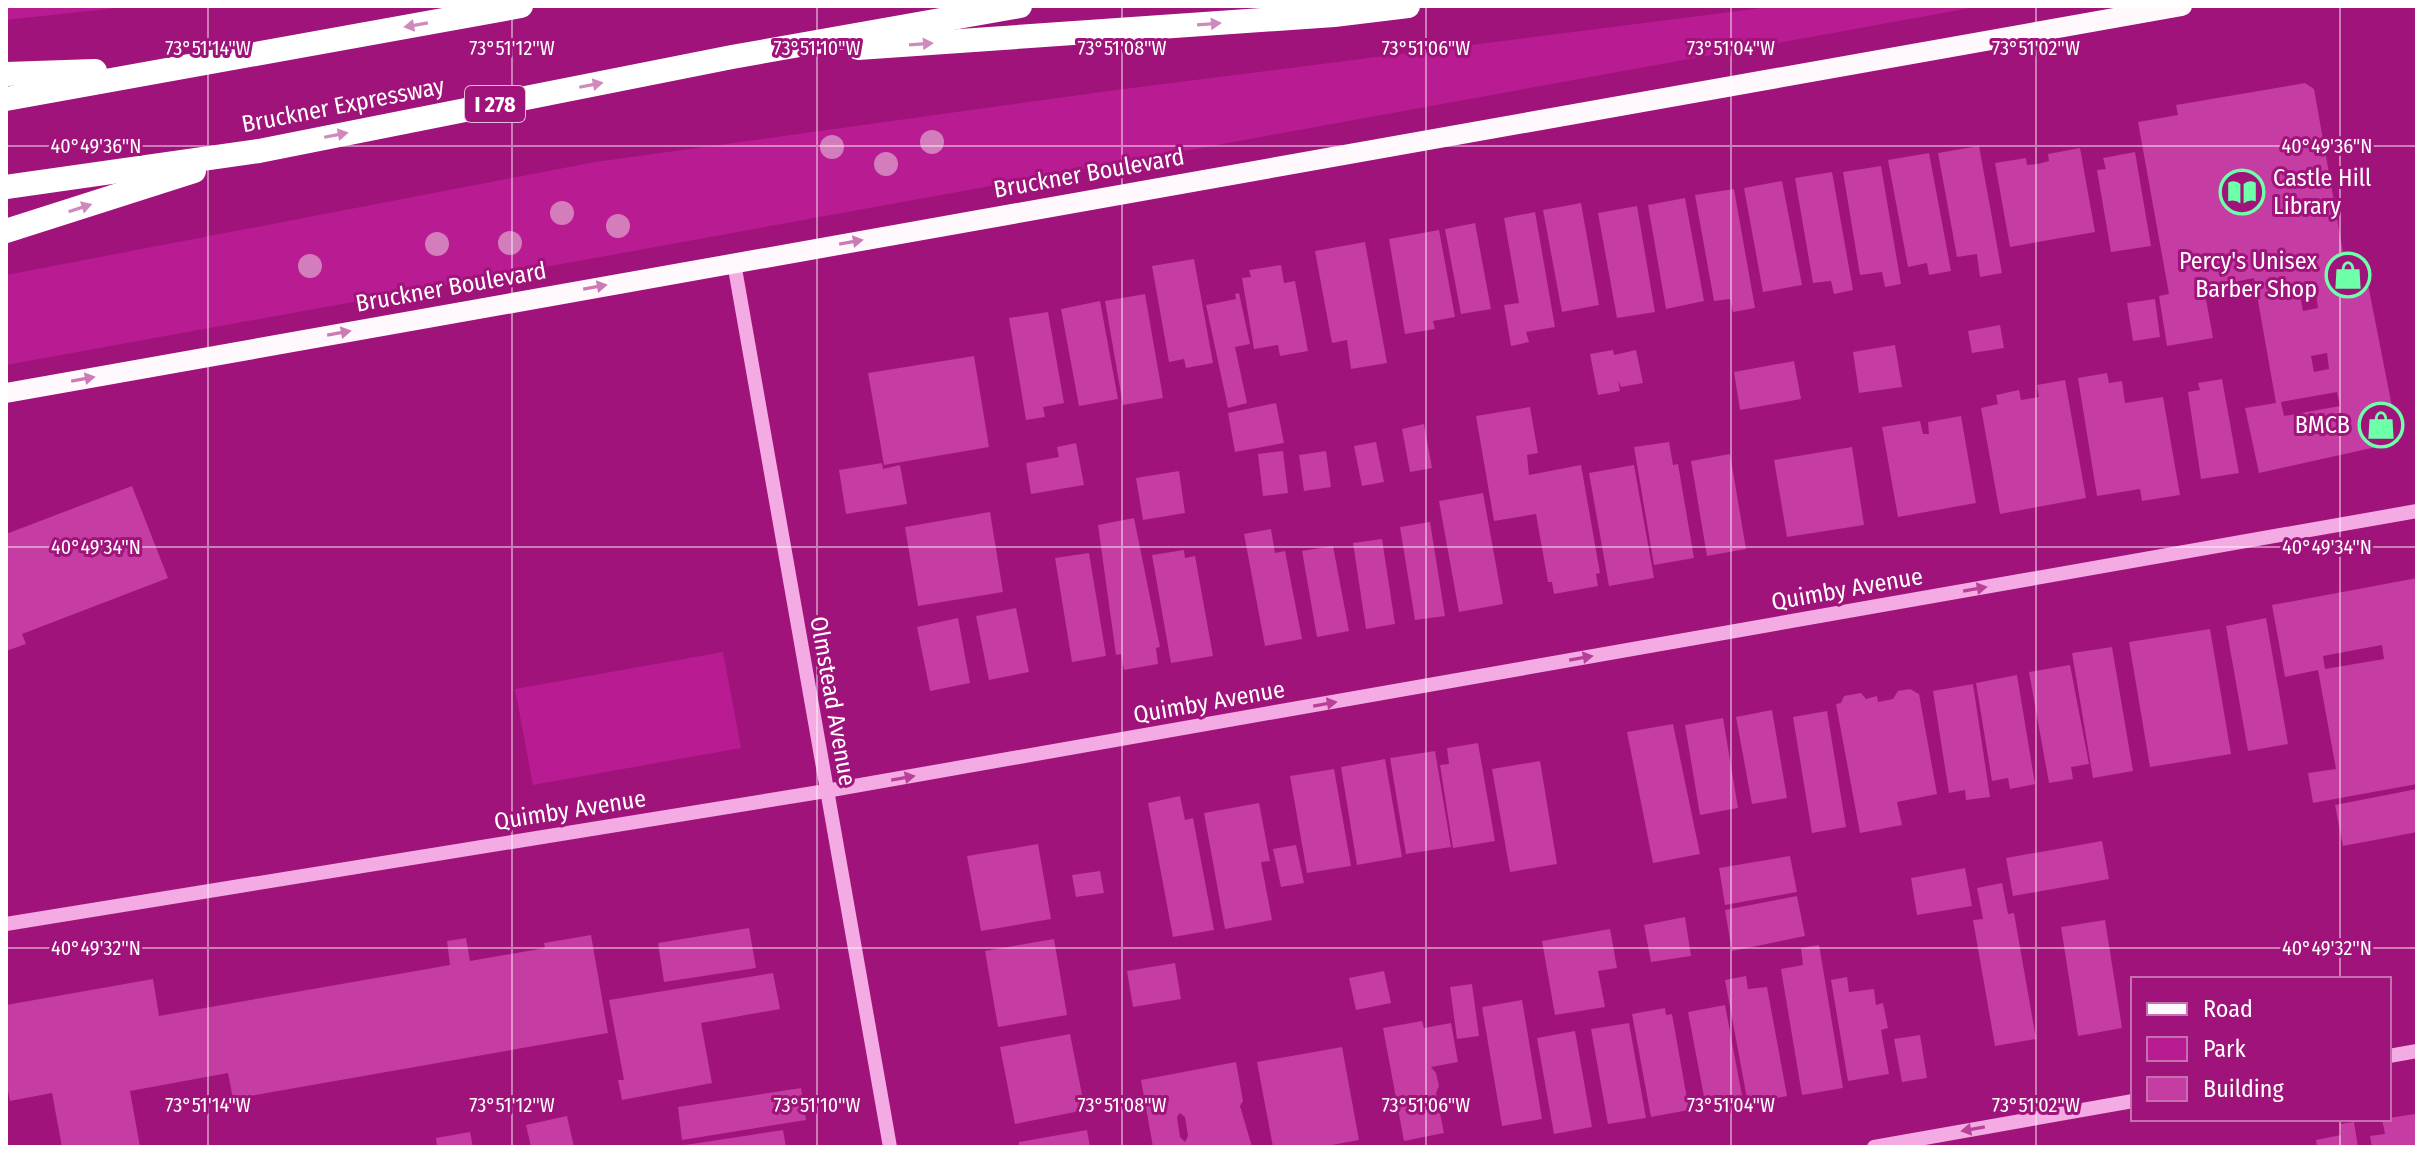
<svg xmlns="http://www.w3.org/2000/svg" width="2423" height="1153" font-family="'Fira Sans Condensed',sans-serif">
  <rect width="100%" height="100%" fill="#9f137a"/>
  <g fill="#b91b92">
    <path d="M6 6H135L6 20Z"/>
    <path d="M1777 6H1981L6 365V275L595 162 1116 90Z"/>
    <path d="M723 652 741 748 533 785 515 689Z"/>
  </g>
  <g fill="#c53ca3" fill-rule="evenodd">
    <path d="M2305 83 2314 89 2345 263 2363 259 2399 442 2259 473 2245 408 2276 403 2254 278 2204 288 2213 338 2167 346 2159 296 2169 294 2138 122 2178 115 2176 105ZM2316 293 2318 308 2303 311 2300 295ZM2327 353 2329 369 2314 372 2311 356ZM2337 392 2340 406 2284 416 2281 402Z"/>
    <path d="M1979 146 2002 273 1980 277 1977 254 1957 257 1938 153Z"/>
    <path d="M2080 148 2095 232 2010 247 1995 163 2026 158 2027 165 2038 164 2049 161 2048 154Z"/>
    <path d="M2135 152 2151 246 2111 252 2097 170 2106 169 2103 158Z"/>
    <path d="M1929 153 1951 271 1929 275 1927 263 1908 267 1888 160Z"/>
    <path d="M1881 166 1901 284 1885 287 1882 272 1860 275 1843 172Z"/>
    <path d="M1832 172 1853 290 1834 294 1831 281 1813 283 1795 178Z"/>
    <path d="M1782 181 1802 285 1763 292 1744 188Z"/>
    <path d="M1734 189 1755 308 1733 312 1730 299 1714 301 1695 195Z"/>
    <path d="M1685 198 1704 301 1666 309 1648 205Z"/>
    <path d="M1581 203 1599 305 1562 312 1543 210Z"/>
    <path d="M1637 206 1655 312 1617 318 1598 213Z"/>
    <path d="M1535 212 1555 327 1526 332 1529 342 1511 346 1504 305 1519 303 1504 218Z"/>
    <path d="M1475 223 1491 309 1461 314 1445 229Z"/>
    <path d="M1439 230 1455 317 1433 321 1435 329 1405 334 1389 239Z"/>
    <path d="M1365 242 1387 363 1351 369 1347 340 1332 343 1315 251Z"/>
    <path d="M1194 259 1213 363 1186 368 1184 359 1169 362 1152 266Z"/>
    <path d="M1281 265 1284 283 1295 281 1308 351 1280 356 1278 345 1254 349 1242 278 1251 277 1249 270Z"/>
    <path d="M1239 293 1250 344 1235 347 1247 403 1228 408 1206 305 1236 299 1235 294Z"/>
    <path d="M1145 294 1163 398 1123 405 1105 301Z"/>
    <path d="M2155 299 2160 337 2133 341 2127 303Z"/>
    <path d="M1100 301 1118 399 1079 406 1061 309Z"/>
    <path d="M1048 312 1064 403 1043 407 1045 417 1026 420 1009 318Z"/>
    <path d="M2000 325 2004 348 1972 353 1968 331Z"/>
    <path d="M1895 345 1902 387 1859 393 1853 352Z"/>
    <path d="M1613 350 1614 355 1636 350 1643 383 1621 387 1618 380 1620 391 1598 395 1590 354Z"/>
    <path d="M974 356 989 447 884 465 868 373Z"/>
    <path d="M1794 361 1801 399 1740 410 1734 372Z"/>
    <path d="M2107 373 2109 383 2122 381 2125 403 2163 397 2180 495 2142 501 2140 489 2097 496 2078 378Z"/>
    <path d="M2222 379 2239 473 2201 479 2188 392 2200 390 2198 383Z"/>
    <path d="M2065 380 2086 498 2000 514 1981 408 1998 404 1996 395 2019 390 2021 400 2039 397 2037 385Z"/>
    <path d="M1276 403 1284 443 1235 452 1228 413Z"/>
    <path d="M1530 407 1538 453 1527 455 1529 475 1581 465 1600 573 1596 574 1598 586 1554 594 1552 582H1548L1536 514 1494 521 1476 416Z"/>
    <path d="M1961 416 1976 503 1898 517 1882 427 1920 421 1923 434H1929L1928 422Z"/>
    <path d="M1424 424 1432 468 1410 472 1402 429Z"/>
    <path d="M1376 442 1384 482 1362 486 1354 446Z"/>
    <path d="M1669 442 1673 465 1678 464 1694 558 1654 565 1634 447Z"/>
    <path d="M1076 443 1084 485 1031 494 1026 463 1059 457 1057 447Z"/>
    <path d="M1852 447 1864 525 1787 537 1774 460Z"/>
    <path d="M1283 451 1288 493 1263 496 1258 454Z"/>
    <path d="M1326 451 1331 487 1304 491 1299 455Z"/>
    <path d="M1730 454 1746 549 1707 556 1691 461Z"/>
    <path d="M882 463 883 469 900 465 907 504 846 514 839 470Z"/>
    <path d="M1634 465 1654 578 1609 586 1589 473Z"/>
    <path d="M1179 471 1185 513 1143 520 1136 478Z"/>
    <path d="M132 486 168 578 22 634 26 644 6 651V534Z"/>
    <path d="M1483 493 1503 604 1459 612 1439 501Z"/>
    <path d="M990 512 1003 592 918 606 905 527Z"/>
    <path d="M1134 518 1160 647 1156 648 1158 664 1124 670 1121 654 1116 655 1098 525Z"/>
    <path d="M1430 522 1445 616 1415 620 1400 527Z"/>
    <path d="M1271 529 1275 553 1285 551 1302 639 1265 646 1244 534Z"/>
    <path d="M1382 539 1395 624 1366 629 1353 543Z"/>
    <path d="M1333 546 1349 631 1317 637 1302 551Z"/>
    <path d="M1184 550 1185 558 1195 556 1213 656 1171 663 1152 555Z"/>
    <path d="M1089 553 1106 656 1072 662 1055 558Z"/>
    <path d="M2417 578V784L2313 803 2308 773 2336 769 2318 670 2285 677 2272 605ZM2382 645 2384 659 2325 669 2323 656Z"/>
    <path d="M1016 608 1029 672 989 680 976 616Z"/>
    <path d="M958 618 970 683 930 691 917 627Z"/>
    <path d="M2266 618 2288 744 2248 751 2226 626Z"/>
    <path d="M2210 629 2231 754 2150 767 2129 642Z"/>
    <path d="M2112 647 2133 771 2093 778 2072 653Z"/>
    <path d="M2070 665 2089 764 2071 767 2073 779 2049 783 2029 672Z"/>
    <path d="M2017 675 2035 784 2010 789 2008 778 1992 781 1976 683Z"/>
    <path d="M1973 684 1990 797 1966 800 1965 790 1949 793 1933 691Z"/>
    <path d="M1910 689 1919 694 1937 794 1897 802 1902 825 1860 833 1836 704 1841 703 1844 696 1861 693 1866 699 1877 696 1878 702 1893 699 1898 691Z"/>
    <path d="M1772 710 1787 798 1752 804 1736 717Z"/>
    <path d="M1827 711 1846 827 1812 833 1793 717Z"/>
    <path d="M1723 718 1738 808 1700 815 1685 725Z"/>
    <path d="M1673 724 1700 854 1653 863 1627 732Z"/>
    <path d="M1478 743 1495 841 1453 848 1440 765 1449 764 1447 748Z"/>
    <path d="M1435 751 1451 847 1406 854 1390 758Z"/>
    <path d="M1385 759 1402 857 1357 865 1341 767Z"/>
    <path d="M1540 761 1557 864 1510 872 1492 769Z"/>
    <path d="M1334 769 1351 866 1307 873 1290 776Z"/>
    <path d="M2417 789V832L2343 846 2335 805Z"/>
    <path d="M1180 796 1185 820 1193 818 1214 930 1173 937 1148 803Z"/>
    <path d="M1259 803 1270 861 1261 862 1272 920 1225 929 1204 813Z"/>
    <path d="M2102 841 2109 879 2013 896 2006 858Z"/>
    <path d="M1038 844 1051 919 981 931 967 856Z"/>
    <path d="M1296 845 1304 883 1281 887 1273 849Z"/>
    <path d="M1790 856 1797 892 1725 905 1719 868Z"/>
    <path d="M1965 868 1972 906 1917 915 1911 878Z"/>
    <path d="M1100 871 1104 893 1076 897 1072 875Z"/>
    <path d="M2002 883 2008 914 2014 913 2036 1039 1995 1046 1973 920 1983 919 1977 888Z"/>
    <path d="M1797 896 1805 936 1732 951 1725 910Z"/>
    <path d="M1685 917 1691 956 1651 962 1644 925Z"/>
    <path d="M2105 920 2122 1028 2078 1036 2061 927Z"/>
    <path d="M749 928 756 968 664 982 658 943Z"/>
    <path d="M1610 929 1617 968 1598 971 1605 1007 1555 1015 1542 941Z"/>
    <path d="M591 935 608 1033 233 1099 228 1073 130 1091 140 1147H62L52 1093 10 1101 6 1081V1005L153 979 159 1016 450 965 447 941 466 938 470 961 545 948 544 943Z"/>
    <path d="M1054 939 1067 1015 998 1027 985 951Z"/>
    <path d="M1819 945 1843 1088 1802 1095 1781 969 1803 965 1801 948Z"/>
    <path d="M1175 963 1181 999 1133 1007 1127 971Z"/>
    <path d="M1384 971 1391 1003 1356 1010 1349 978Z"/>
    <path d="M773 973 780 1009 701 1023 712 1083 622 1100 618 1080H624L609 1000Z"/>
    <path d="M1746 976 1748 989 1767 987 1787 1096 1748 1104 1725 980Z"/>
    <path d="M1847 977 1849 992 1874 989 1876 1005 1883 1003 1888 1028 1881 1030 1889 1074 1848 1081 1831 980Z"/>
    <path d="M1472 984 1479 1036 1457 1039 1450 987Z"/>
    <path d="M1522 1000 1542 1119 1502 1126 1482 1007Z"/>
    <path d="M1725 1005 1743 1101 1706 1107 1688 1012Z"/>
    <path d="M1665 1008 1666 1015 1672 1014 1689 1110 1651 1117 1632 1014Z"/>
    <path d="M1422 1021 1424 1028 1451 1023 1458 1062 1431 1067 1436 1073 1439 1086 1436 1093 1444 1133 1404 1141 1383 1028Z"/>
    <path d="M1629 1023 1646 1118 1608 1124 1591 1029Z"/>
    <path d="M1575 1031 1592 1127 1554 1134 1537 1038Z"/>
    <path d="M1070 1034 1085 1110 1015 1124 1000 1047Z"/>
    <path d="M1920 1035 1927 1078 1902 1082 1894 1039Z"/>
    <path d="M1342 1047 1359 1140 1321 1147H1273L1257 1062Z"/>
    <path d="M1236 1062 1243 1101 1240 1106 1252 1147H1153L1141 1080ZM1180 1113 1185 1117 1188 1136 1185 1142 1180 1137 1177 1117Z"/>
    <path d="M801 1088 806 1120 682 1140 678 1107Z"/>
    <path d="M2415 1114 2417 1147H2372L2370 1136 2385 1134 2382 1119Z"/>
    <path d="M567 1116 574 1147H531L526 1125Z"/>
    <path d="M2354 1122 2358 1147H2317L2316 1140 2341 1135 2340 1124Z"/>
    <path d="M783 1130 786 1147H685V1145Z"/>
    <path d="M1087 1130 1090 1147H1019V1142Z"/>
    <path d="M470 1132 473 1147H437L436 1138Z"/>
  </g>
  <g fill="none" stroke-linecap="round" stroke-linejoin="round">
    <g stroke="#f4aae2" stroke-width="14">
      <path d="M734 263 890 1147"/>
      <path d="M6 924 826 791 2417 511"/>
      <path d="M2389 1056 2417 1051"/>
      <path d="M1874 1147 2133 1101"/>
    </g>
    <path stroke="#fff8fd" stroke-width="20" d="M6 393 2182 6"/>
    <g stroke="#fff" stroke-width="24">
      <path d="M858 48 1334 15 1408 6"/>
      <path d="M6 74 95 71"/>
      <path d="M6 99 521 6"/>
      <path d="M6 187 259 151 732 57 1020 6"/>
      <path d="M6 231 194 171"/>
    </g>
  </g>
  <g fill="#d37dbd">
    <circle cx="932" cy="142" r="12"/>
    <circle cx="832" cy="147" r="12"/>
    <circle cx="886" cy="164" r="12"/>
    <circle cx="562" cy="213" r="12"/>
    <circle cx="618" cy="226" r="12"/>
    <circle cx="510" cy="243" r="12"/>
    <circle cx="437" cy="244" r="12"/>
    <circle cx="310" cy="266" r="12"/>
  </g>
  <defs><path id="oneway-solid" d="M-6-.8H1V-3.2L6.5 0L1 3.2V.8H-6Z" transform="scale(2)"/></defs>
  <g fill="#cf89bc">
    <use href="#oneway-solid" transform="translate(1209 24) rotate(-4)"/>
    <use href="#oneway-solid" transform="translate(416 25) rotate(170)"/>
    <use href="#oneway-solid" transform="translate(921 44) rotate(-4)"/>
    <use href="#oneway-solid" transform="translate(591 85) rotate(-11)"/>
    <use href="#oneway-solid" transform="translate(336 135) rotate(-11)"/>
    <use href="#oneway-solid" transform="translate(80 208) rotate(-18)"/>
  </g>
  <g fill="#ca7ab5">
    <use href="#oneway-solid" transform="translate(851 242) rotate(-10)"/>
    <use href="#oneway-solid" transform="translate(595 287) rotate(-10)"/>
    <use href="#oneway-solid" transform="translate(339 333) rotate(-10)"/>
    <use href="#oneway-solid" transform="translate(83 379) rotate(-10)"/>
  </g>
  <g fill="#b84099">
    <use href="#oneway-solid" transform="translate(1975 589) rotate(-10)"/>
    <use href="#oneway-solid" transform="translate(1581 658) rotate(-10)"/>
    <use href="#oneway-solid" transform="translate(1325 704) rotate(-10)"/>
    <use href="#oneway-solid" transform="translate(903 778) rotate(-10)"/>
    <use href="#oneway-solid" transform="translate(1973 1129) rotate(170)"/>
  </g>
  <path fill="none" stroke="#fff" stroke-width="2" stroke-opacity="0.45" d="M208 6V1147M512 6V1147M817 6V1147M1122 6V1147M1426 6V1147M1731 6V1147M2036 6V1147M2340 6V979M6 146H2417M6 547H2417M6 948H2417M2340 1119V1147"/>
  <defs>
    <g id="library-ring" transform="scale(2.3)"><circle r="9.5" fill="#9f137a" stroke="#6effa9" stroke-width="1.5"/><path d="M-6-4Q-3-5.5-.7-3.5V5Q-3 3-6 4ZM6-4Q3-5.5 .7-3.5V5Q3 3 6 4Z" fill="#6effa9"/></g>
    <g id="shop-ring" transform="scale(2.3)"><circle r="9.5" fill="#9f137a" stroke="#6effa9" stroke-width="1.5"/><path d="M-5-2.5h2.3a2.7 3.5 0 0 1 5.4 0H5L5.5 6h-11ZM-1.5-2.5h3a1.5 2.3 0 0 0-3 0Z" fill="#6effa9"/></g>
  </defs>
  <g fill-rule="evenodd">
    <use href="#library-ring" x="2242" y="192"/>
    <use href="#shop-ring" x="2348" y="275"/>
    <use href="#shop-ring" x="2381" y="425"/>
  </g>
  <g text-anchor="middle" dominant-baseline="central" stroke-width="6" stroke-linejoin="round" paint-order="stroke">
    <rect fill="#9f137a" stroke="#e2b8d7" stroke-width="2" x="465" y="86" width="60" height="36" rx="6"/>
    <g font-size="22" font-weight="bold" fill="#fff">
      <text x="495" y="104">I 278</text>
    </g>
    <g font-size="24" fill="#fff" stroke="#9f137a">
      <text transform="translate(343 105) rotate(-11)">Bruckner Expressway</text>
      <text transform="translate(1089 173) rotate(-10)">Bruckner Boulevard</text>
      <text transform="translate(451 287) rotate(-10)">Bruckner Boulevard</text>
      <text transform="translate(1847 589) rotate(-10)">Quimby Avenue</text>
      <text transform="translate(833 701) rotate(80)">Olmstead Avenue</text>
      <text transform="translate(1209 702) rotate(-10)">Quimby Avenue</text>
      <text transform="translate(570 810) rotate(-9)">Quimby Avenue</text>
    </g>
    <g font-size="24" fill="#fff" stroke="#9f137a" text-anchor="end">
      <text x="2273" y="178" text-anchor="start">Castle Hill<tspan x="2273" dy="28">Library</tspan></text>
      <text x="2317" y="261">Percy's Unisex<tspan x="2317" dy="28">Barber Shop</tspan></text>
      <text x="2350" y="425">BMCB</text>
    </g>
  </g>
  <g font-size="20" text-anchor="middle" fill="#fff" stroke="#9f137a" stroke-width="6" stroke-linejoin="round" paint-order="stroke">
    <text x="208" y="55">73°51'14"W</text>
    <text x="512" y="55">73°51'12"W</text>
    <text x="817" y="55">73°51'10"W</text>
    <text x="1122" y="55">73°51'08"W</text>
    <text x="1426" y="55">73°51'06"W</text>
    <text x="1731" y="55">73°51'04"W</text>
    <text x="2036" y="55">73°51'02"W</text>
    <text x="96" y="153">40°49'36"N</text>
    <text x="2327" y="153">40°49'36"N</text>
    <text x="96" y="554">40°49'34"N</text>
    <text x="2327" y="554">40°49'34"N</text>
    <text x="96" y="955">40°49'32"N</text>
    <text x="2327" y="955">40°49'32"N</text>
    <text x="208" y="1112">73°51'14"W</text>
    <text x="512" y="1112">73°51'12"W</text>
    <text x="817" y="1112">73°51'10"W</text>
    <text x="1122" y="1112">73°51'08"W</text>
    <text x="1426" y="1112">73°51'06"W</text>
    <text x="1731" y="1112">73°51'04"W</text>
    <text x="2036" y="1112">73°51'02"W</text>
  </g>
  <rect width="2423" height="1153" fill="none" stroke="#ffffff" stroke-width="16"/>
  <rect x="2131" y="977" width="260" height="144" fill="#9f137a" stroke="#c571af" stroke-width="2"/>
  <rect x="2147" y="1003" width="40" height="12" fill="#fff8fd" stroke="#c571af" stroke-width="2"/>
  <text x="2203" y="1017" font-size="24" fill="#ffffff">Road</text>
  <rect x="2147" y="1037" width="40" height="24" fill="#b91b92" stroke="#c571af" stroke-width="2"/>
  <text x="2203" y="1057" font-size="24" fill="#ffffff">Park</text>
  <rect x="2147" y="1077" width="40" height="24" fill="#c53ca3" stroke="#c571af" stroke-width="2"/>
  <text x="2203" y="1097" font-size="24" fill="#ffffff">Building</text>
</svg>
